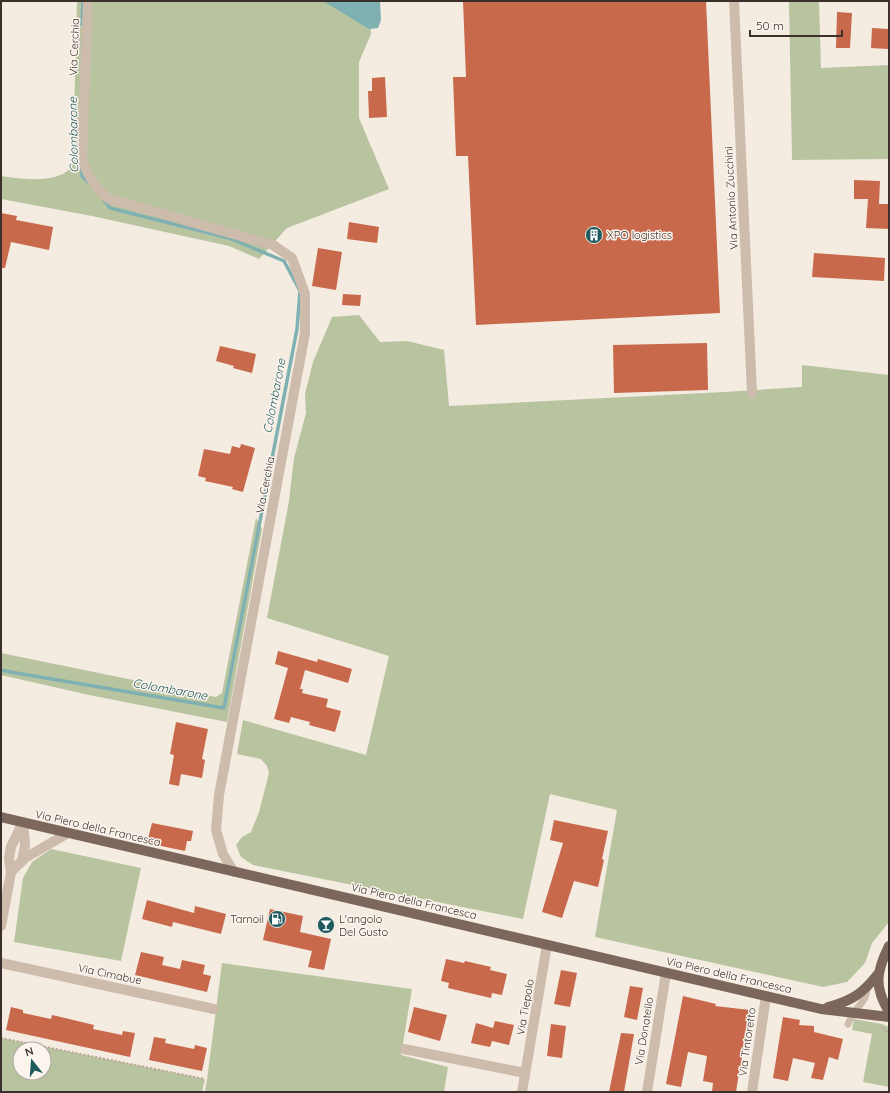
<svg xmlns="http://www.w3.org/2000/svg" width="890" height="1093" font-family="Quicksand,sans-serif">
  <rect width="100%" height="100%" fill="#f4ebe1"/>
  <g fill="#b8c4a0" fill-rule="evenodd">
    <path d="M77 1H370L371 34 359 62V118L389 189 287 228 259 259 229 246 92 216 1 199V176C19 179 58 184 70 168 72 164 72 157 73 152Z"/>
    <path d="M789 1H819L821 68 889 65V159L792 160Z"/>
    <path d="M359 315 380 342 407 341 444 350 449 406 724 392 802 387V365L889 375V922L872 943 865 963 847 982 823 987 595 937 617 810 550 794 523 919 253 865 241 857 236 845 242 837 251 832 259 812 269 773 267 766 261 759 237 754 243 720 366 755 389 656 267 618 289 501 294 458 306 413 305 394 313 362 332 317Z"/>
    <path d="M256 518 262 529 227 722 89 695 1 675V653L216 697 222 693Z"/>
    <path d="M51 849 141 868 121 961 14 942 23 878 32 862Z"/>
    <path d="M222 963 412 989 401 1055 448 1067 444 1092H205L207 1080Z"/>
    <path d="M854 1019 882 1024 889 1027V1087L863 1082 872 1034 852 1030Z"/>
    <path d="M1 1038 205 1079 202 1092H1ZM20 1049H44V1073H20Z"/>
  </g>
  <path fill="#7fb0b2" d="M323 1H380L381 20 378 28 369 29Z"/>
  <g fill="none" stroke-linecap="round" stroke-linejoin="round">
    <g stroke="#7fb0b2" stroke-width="3.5">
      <path d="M82 24 83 1"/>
      <path d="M82 169V176L88 182"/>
      <path d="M1 670 16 673 224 708 297 329 300 291 284 261 229 238 110 208 104 200"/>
    </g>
  </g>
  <g fill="#c8694b">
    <path d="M463 1H706L720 313 476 325 468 156H456L453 77H466Z"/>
    <path d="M837 12 852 13 850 48H836Z"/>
    <path d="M872 28 889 29 888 49 871 48Z"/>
    <path d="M385 77 387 117 369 118 368 91H372V78Z"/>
    <path d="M854 180 880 181 879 204H889V229L866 228 868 199H854Z"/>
    <path d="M1 213 17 216 16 220 53 227 49 250 11 242 5 268H1Z"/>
    <path d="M349 222 379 227 377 243 347 239Z"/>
    <path d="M318 248 342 252 336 290 312 286Z"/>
    <path d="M814 253 885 258 884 281 812 277Z"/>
    <path d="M343 294 361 295 360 306 342 305Z"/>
    <path d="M707 343 708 390 614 393 613 345Z"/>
    <path d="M220 346 256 354 252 373 233 368 234 366 216 361Z"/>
    <path d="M241 444 255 448 243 492 232 489 233 487 205 481 206 478 198 476 204 449 230 454 232 446 240 448Z"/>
    <path d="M278 651 317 662 318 659 352 669 348 683 305 670 300 689H303L302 693 328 699 326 707 341 711 335 732 309 725 310 722 291 717 289 723 274 719 288 668 275 664Z"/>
    <path d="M176 722 208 729 202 759 205 760 202 778 181 774 179 786 169 784 174 755 170 754Z"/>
    <path d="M554 820 608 831 602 859 604 860 598 887 574 881 562 918 542 912 563 843 550 840Z"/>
    <path d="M152 823 193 831 191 841H187L185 851 147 843Z"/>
    <path d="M147 900 194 913 195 906 226 914 221 934 173 922 172 927 142 919Z"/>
    <path d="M270 909 303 916 300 932 331 939 324 970 308 967 312 951 263 940Z"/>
    <path d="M141 952 164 957 162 965 180 969 182 960 205 965 203 974 211 976 207 992 135 975Z"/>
    <path d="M446 959 464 963 465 961 491 967 490 970 507 974 502 995 492 993 491 998 448 988 449 983 441 981Z"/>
    <path d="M561 970 577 973 570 1007 554 1004Z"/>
    <path d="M630 986 643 988 637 1020 624 1017Z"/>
    <path d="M683 996 716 1004 715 1006 750 1010 748 1032 745 1031 741 1066H740L736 1092H712L713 1083 703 1081 707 1056 688 1052 681 1087 666 1084Z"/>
    <path d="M11 1007 23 1010V1013L51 1019 52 1015 65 1018 94 1025 93 1029 122 1035 123 1031 135 1033 130 1057 6 1030Z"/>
    <path d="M414 1007 447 1015 440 1041 408 1032Z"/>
    <path d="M783 1017 800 1020 799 1025 814 1026V1032L843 1039 838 1060 829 1057 823 1080 811 1078 815 1063 793 1058 788 1081 773 1078Z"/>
    <path d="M495 1021 514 1025 509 1045 492 1041 490 1047 471 1043 476 1023 493 1028Z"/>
    <path d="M551 1024 566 1026 562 1058 547 1056Z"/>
    <path d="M621 1033 634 1034 624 1092H609Z"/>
    <path d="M154 1037 166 1039 165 1043 194 1049 195 1045 207 1048 202 1071 149 1060Z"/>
  </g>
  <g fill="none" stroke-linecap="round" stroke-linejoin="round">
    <g stroke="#b9a596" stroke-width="2" stroke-dasharray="2 2" stroke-linecap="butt">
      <path d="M882 1028 889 1033"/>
      <path d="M1 1038 205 1079"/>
    </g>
    <path stroke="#cdbbac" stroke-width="7" d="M848 1024C850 1020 852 1015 855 1011 861 1003 867 999 867 988"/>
    <g stroke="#cdbbac" stroke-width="10">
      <path d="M88 1 82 158C87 176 95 188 109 199L273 245 292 258 305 294V333L219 795 216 830 223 854 234 872"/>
      <path d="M734 1 752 393"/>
      <path d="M22 861 25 845 23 823"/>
      <path d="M11 872 25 858 68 833"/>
      <path d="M1 926 11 872 9 858 11 847 23 822"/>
      <path d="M1 963 214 1009"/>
      <path d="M404 1049 525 1073"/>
      <path d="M522 1092 547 945"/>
      <path d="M647 1092 666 973"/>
      <path d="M752 1092 766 996"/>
    </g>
    <g stroke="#7d675c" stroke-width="10">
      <path d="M1 817 821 1009 889 1017"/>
      <path d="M889 946C876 972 874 987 889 1012"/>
      <path d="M828 1007C852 1001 863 993 878 974"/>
    </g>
  </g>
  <defs>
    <g id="building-disc" transform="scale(0.9)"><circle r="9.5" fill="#1f5a5e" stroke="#fbf5ee"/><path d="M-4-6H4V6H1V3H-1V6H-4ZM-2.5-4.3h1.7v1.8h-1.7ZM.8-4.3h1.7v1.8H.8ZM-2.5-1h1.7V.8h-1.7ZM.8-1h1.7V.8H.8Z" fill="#fff"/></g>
    <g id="fuel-disc" transform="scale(0.9)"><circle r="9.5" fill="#1f5a5e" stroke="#fbf5ee"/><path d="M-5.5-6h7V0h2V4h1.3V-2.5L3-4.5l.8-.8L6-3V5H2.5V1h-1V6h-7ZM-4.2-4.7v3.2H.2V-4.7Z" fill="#fff"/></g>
    <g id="bar-disc" transform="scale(0.9)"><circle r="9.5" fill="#1f5a5e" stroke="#fbf5ee"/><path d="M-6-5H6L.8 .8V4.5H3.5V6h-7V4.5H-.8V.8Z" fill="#fff"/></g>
  </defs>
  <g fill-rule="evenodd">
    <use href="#building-disc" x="594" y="235"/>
    <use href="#fuel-disc" x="277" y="919"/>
    <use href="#bar-disc" x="326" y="925"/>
  </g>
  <g text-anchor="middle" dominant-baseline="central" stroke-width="3" stroke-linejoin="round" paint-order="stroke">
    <g font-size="11" fill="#3b302b" stroke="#fbf5ee">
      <text transform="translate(74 47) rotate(-88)">Via Cerchia</text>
      <text transform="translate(731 198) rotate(-93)">Via Antonio Zucchini</text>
      <text transform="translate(265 485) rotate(-79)">Via Cerchia</text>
      <text transform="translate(98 828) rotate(13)">Via Piero della Francesca</text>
      <text transform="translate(414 901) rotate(13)">Via Piero della Francesca</text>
      <text transform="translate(110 974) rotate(12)">Via Cimabue</text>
      <text transform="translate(729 975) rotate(13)">Via Piero della Francesca</text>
      <text transform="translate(525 1007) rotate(-80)">Via Tiepolo</text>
      <text transform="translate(644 1031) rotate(-81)">Via Donatello</text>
      <text transform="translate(747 1042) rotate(-82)">Via Tintoretto</text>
    </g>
    <g font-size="11" fill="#3b302b" stroke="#fbf5ee" text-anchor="start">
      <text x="607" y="235">XPO logistics</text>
      <text x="264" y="919" text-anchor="end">Tamoil</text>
      <text x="339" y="919">L'angolo<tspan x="339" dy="13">Del Gusto</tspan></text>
    </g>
    <g font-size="12" font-style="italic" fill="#1f5a5e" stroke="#fbf5ee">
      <text transform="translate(73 135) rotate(-91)">Colombarone</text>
      <text transform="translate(274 396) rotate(-79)">Colombarone</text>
      <text transform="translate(170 689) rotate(10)">Colombarone</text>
    </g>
  </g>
  <rect width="890" height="1093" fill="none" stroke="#3b302b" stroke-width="4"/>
  <g transform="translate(32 1061) rotate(343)"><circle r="19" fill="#fbf5ee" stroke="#aea6a0"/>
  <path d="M0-3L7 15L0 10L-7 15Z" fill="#1f5a5e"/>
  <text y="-6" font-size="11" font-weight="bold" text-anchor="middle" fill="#3b302b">N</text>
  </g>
  <path d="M750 30v6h92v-6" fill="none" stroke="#3b302b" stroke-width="2"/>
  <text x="756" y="30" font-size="12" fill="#3b302b" stroke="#fbf5ee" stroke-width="3" paint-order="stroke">50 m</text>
</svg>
